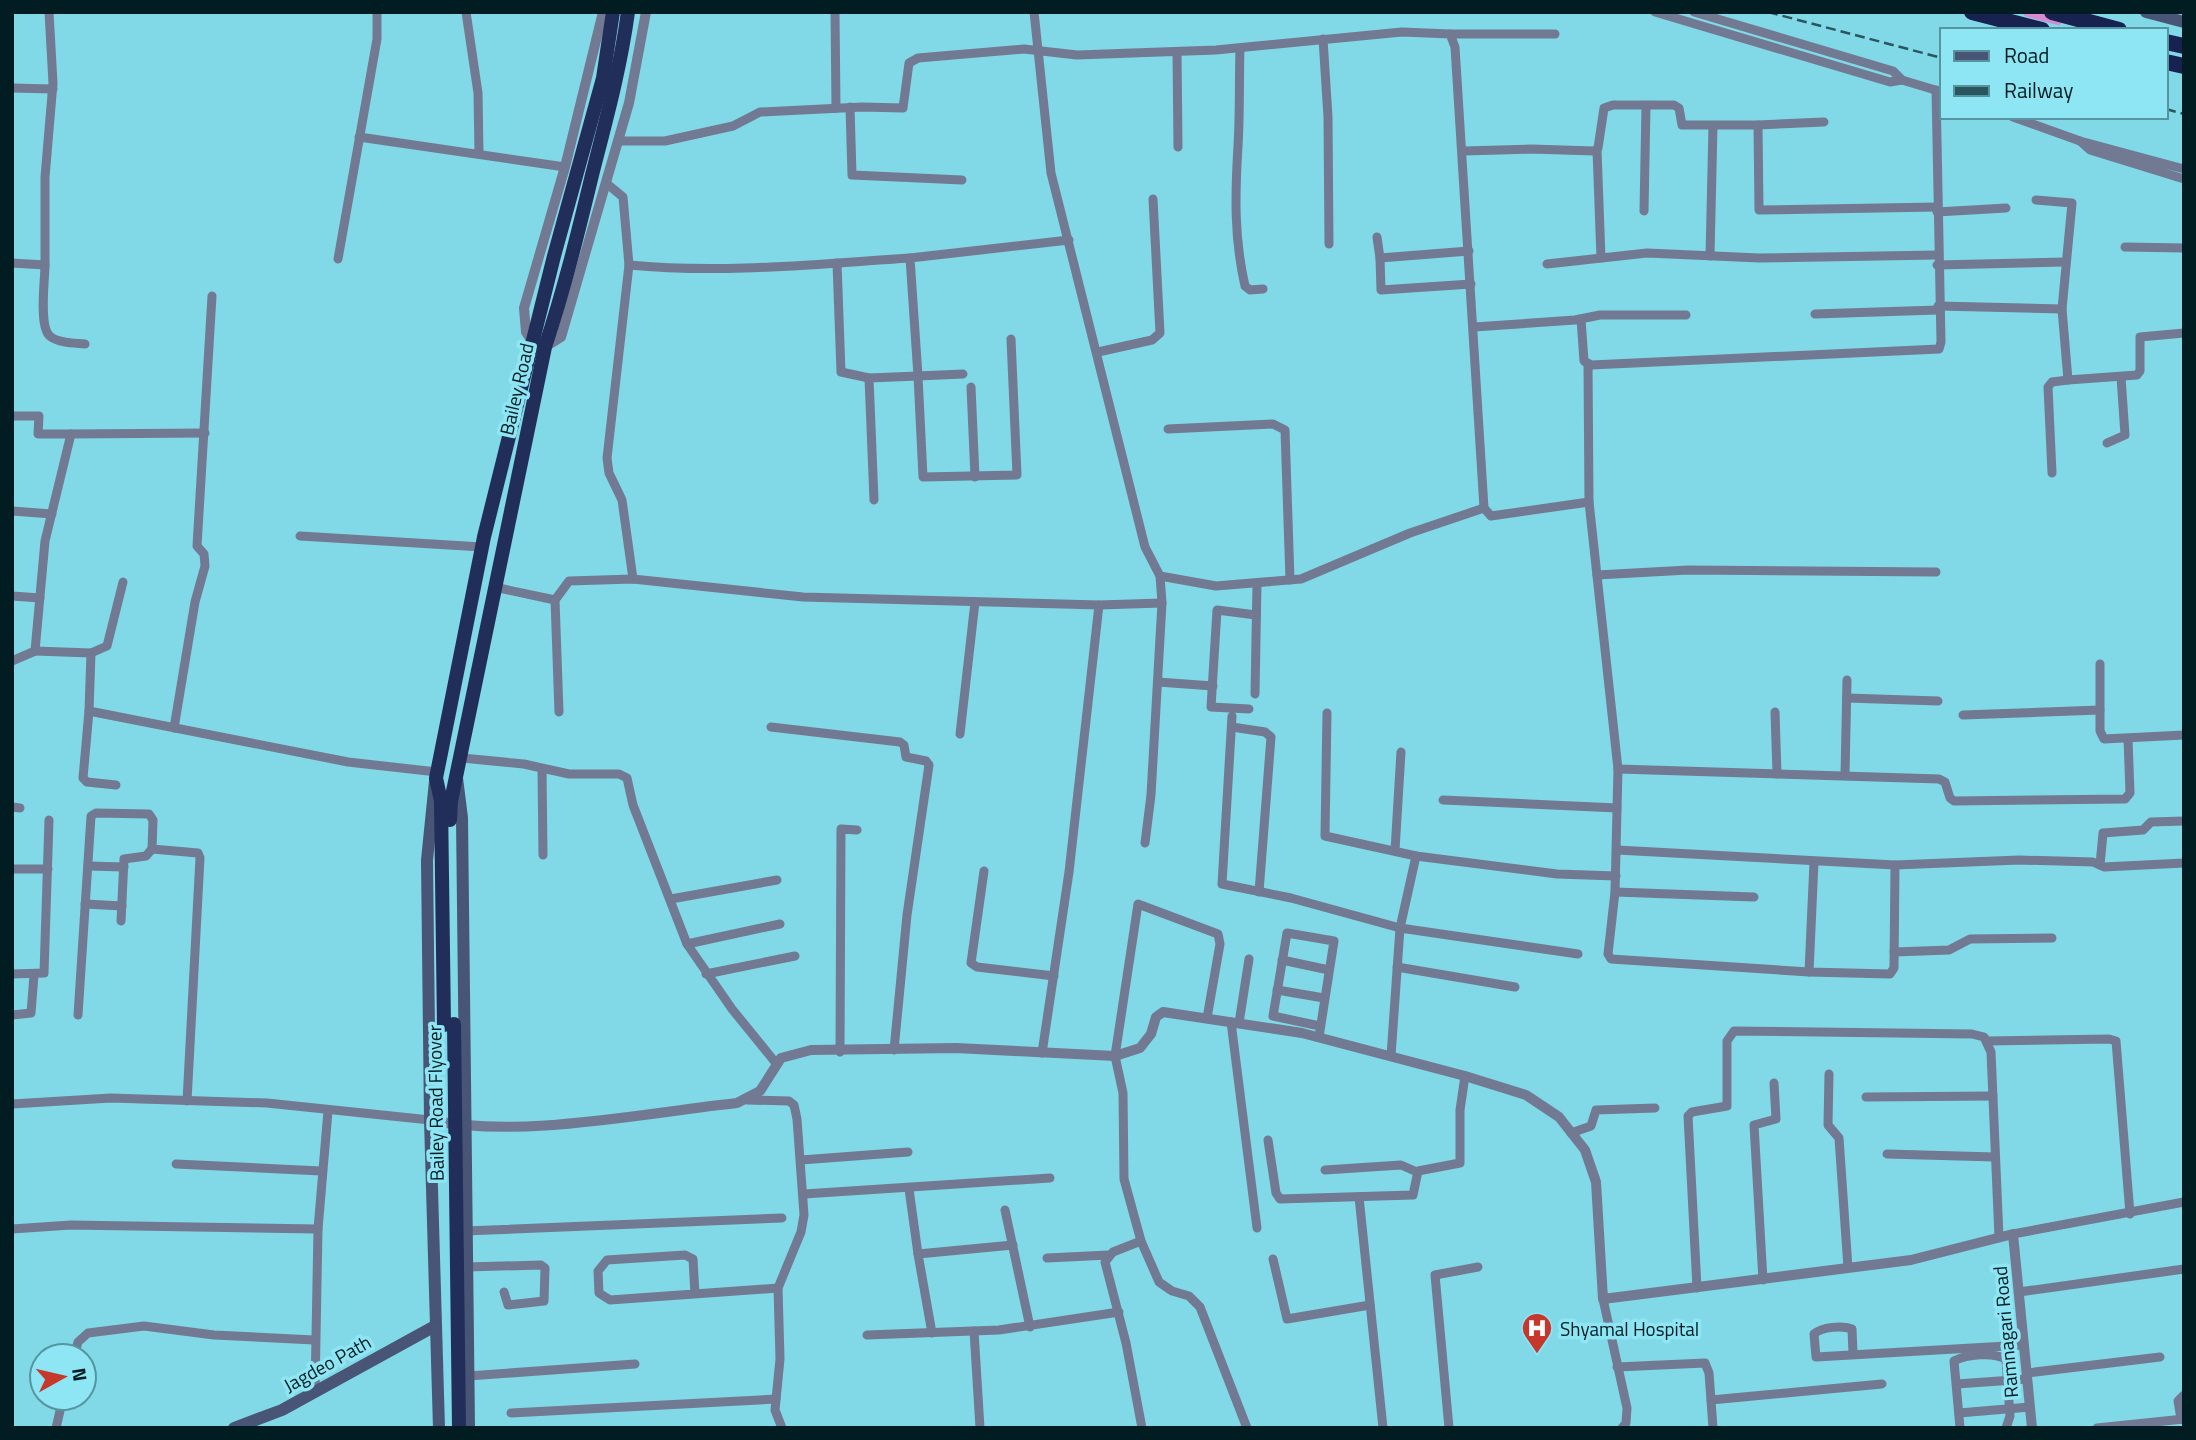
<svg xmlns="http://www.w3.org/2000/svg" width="2196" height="1440" font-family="'Titillium Web',sans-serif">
  <rect width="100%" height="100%" fill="#81d8e7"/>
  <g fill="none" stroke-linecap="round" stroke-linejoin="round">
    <path stroke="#d58bd0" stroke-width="10" d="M2028 12 2058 20"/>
    <g stroke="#717a92" stroke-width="9">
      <path d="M466 12 478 93 479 154"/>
      <path d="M835 12 836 108"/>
      <path d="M1034 12 1051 173 1145 547 1160 576 1162 603 1151 795 1145 843"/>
      <path d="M1655 12 1890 82 1902 80 1942 92"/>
      <path d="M1694 12 1893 71 1902 80"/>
      <path d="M1450 34H1555"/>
      <path d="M1323 39 1328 117 1329 244"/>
      <path d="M1240 48C1239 80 1240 114 1238 146 1235 195 1234 238 1245 286L1250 290 1263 289"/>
      <path d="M1177 52 1178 147"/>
      <path d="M12 88 53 89"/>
      <path d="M850 107 852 175 962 180"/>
      <path d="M2013 117 2080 141"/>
      <path d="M1758 125 1824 122"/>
      <path d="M359 137 565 167"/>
      <path d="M619 141H665L733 126 760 112 862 107 903 108 909 63 918 58 1024 49 1077 55 1216 50 1402 32 1450 34 1455 47 1484 508 1491 516 1589 502 1618 769 1615 892 1608 954 1611 959 1809 972 1890 974 1894 968 1895 865"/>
      <path d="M1597 150 1601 258"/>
      <path d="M1464 151 1531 149 1594 151 1598 148 1604 108 1613 105H1674L1679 108 1682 125H1758L1759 210 1937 207"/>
      <path d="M2184 169 2080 141 2090 150 2184 179"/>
      <path d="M606 183 623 197 629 265 607 458 609 473 622 500 633 579"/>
      <path d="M2036 200 2072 203 2062 309 2068 380 2137 375 2140 371V337L2184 333"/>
      <path d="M1644 211 1646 106"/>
      <path d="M1937 212 2006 208"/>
      <path d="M1377 237 1380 258"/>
      <path d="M2125 247 2184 248"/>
      <path d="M1469 251 1380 258 1381 290 1471 284"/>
      <path d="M1710 256 1713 126"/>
      <path d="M338 259 377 39V12"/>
      <path d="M12 263 45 265V177L53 83 49 12"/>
      <path d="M837 263 841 372 869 378"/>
      <path d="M1547 264 1647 253 1759 258 1937 255"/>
      <path d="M45 265C45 280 38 329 51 337 59 343 75 343 85 344"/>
      <path d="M629 265C723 274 816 264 910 258"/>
      <path d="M1937 265 2065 262"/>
      <path d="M1938 306 2062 309"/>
      <path d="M1815 314 1938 310"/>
      <path d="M1581 319 1584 361 1591 365 1939 349 1941 342 1936 90"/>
      <path d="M1474 327 1575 320 1600 315H1686"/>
      <path d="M1098 352 1152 340 1160 333 1153 199"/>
      <path d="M1588 364 1589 502"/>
      <path d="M963 374 918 376 910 258 1069 240"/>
      <path d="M971 387 975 477"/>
      <path d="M12 416H39L38 434H71L45 541 35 651 12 661"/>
      <path d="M1168 429 1273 424 1285 430 1290 580"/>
      <path d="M71 434 205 433"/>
      <path d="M2107 443 2125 435 2121 377"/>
      <path d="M2052 473 2048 387 2052 382 2068 380"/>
      <path d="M874 500 869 378 918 376 923 477 1017 475 1011 339"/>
      <path d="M12 511 52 514"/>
      <path d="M300 536 482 547"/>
      <path d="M1597 575 1688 570 1936 572"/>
      <path d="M1160 576 1216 586 1301 579 1410 533 1484 508"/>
      <path d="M494 587 555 600"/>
      <path d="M12 596 40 598"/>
      <path d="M1099 605 1162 603"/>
      <path d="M35 651 91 653 89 711 348 762 437 772"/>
      <path d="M91 653 107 646 123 582"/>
      <path d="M2100 664V731L2104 739 2184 735"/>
      <path d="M1158 682 1213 686"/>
      <path d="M1255 694 1257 583"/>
      <path d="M1847 698 1938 701"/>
      <path d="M1249 709 1211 707 1217 610 1256 615"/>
      <path d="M89 711 83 778 87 782 116 785"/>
      <path d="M559 712 555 600 569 581 633 579 803 597 1099 605 1069 872 1042 1053"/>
      <path d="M1775 712 1777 774"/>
      <path d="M1327 713 1325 836 1416 856 1557 874 1616 876"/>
      <path d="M1963 715 2100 710"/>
      <path d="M1232 716 1222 884 1291 898 1400 928 1416 856"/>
      <path d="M771 727 900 742 904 745 906 757 926 761 929 765 907 915 894 1050"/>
      <path d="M1232 727 1265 732 1271 737 1259 892"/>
      <path d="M174 728 195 602 205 566 204 554 197 546 212 296"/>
      <path d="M960 734 975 602"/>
      <path d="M462 758 524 764 569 774H619L627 778 633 805 687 944 732 1009 775 1062"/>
      <path d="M542 769 543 855"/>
      <path d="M1618 769 1939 779 1945 782 1950 798 1954 801 2125 799 2130 793 2128 739"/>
      <path d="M1845 775 1847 680"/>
      <path d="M1443 800 1617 808"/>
      <path d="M12 807 20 808"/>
      <path d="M1395 850 1401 752"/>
      <path d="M1617 850 1895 865 2019 860 2093 862 2104 867 2184 863"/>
      <path d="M2100 865 2103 833 2143 830 2151 822 2184 821"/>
      <path d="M88 866 124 867"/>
      <path d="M12 869H48"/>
      <path d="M984 871 971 963 977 967 1054 976"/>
      <path d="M1615 892 1754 897"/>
      <path d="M671 899 777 880"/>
      <path d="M85 904 122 906"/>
      <path d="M121 921 124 859 146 856 152 849"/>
      <path d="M687 944 780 924"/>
      <path d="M1894 952 1949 950 1970 939 2052 938"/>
      <path d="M1282 960 1329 970"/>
      <path d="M1397 967 1515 987"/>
      <path d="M1809 972 1814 862"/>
      <path d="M12 974 44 973 49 820"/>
      <path d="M706 974 795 956"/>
      <path d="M1277 990 1324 998"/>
      <path d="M12 1015 31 1013 34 975"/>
      <path d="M78 1015 91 816 96 813 149 814 153 820 152 849 198 853 200 858 187 1101"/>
      <path d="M1207 1018 1220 944 1218 934 1138 904 1115 1056 1123 1093 1124 1179 1141 1241 1159 1282 1172 1291 1189 1296 1200 1307 1247 1428"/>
      <path d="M1231 1022 1257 1228"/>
      <path d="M1239 1023 1249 959"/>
      <path d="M1319 1037 1334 941 1287 933 1273 1016 1320 1026"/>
      <path d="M1988 1041 2109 1039 2116 1041 2130 1214"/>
      <path d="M840 1052 841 829 857 830"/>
      <path d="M1391 1056 1400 928 1578 954"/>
      <path d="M1829 1074 1828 1125 1839 1138 1848 1268"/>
      <path d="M1866 1097 1993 1096"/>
      <path d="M747 1100 789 1101 794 1105 797 1119 804 1215 801 1232 778 1288 780 1359 775 1410 782 1428"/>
      <path d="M12 1104 111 1098 267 1103 430 1120"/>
      <path d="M1571 1133 1591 1126 1596 1110 1655 1108"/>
      <path d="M1268 1140 1276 1193 1280 1199 1413 1195 1418 1171 1460 1163V1110L1465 1076"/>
      <path d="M1887 1154 1995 1157"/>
      <path d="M801 1160 908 1152"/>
      <path d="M176 1164 321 1171"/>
      <path d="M1325 1170 1401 1165 1417 1172"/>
      <path d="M909 1189 918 1254"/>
      <path d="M804 1194 1050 1178"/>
      <path d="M1359 1197 1383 1428"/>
      <path d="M1005 1210 1030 1327"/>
      <path d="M12 1229 71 1225 318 1229"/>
      <path d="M465 1231 782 1218"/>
      <path d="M2013 1234 2184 1202"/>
      <path d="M1141 1241 1113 1252 1105 1262 1126 1343 1142 1428"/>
      <path d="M1047 1258 1109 1255"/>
      <path d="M1273 1259 1287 1319 1370 1305"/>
      <path d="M466 1267 541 1265 545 1268 544 1301 508 1305 504 1292"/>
      <path d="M1763 1280 1754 1125 1776 1119 1774 1083"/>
      <path d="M1697 1288 1688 1116 1692 1112 1727 1106V1041L1734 1031 1972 1034 1984 1037 1991 1052 1999 1237"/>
      <path d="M2019 1292 2184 1269"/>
      <path d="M695 1294 693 1259 685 1255 607 1260 598 1271 599 1293 610 1300C666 1296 722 1292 778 1288"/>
      <path d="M1603 1299 1627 1408 1626 1423 1622 1428"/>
      <path d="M974 1331 980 1428"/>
      <path d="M932 1333 918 1254 1013 1245"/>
      <path d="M867 1335 999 1330 1119 1312"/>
      <path d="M1853 1353 1852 1329C1842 1325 1822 1327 1814 1334L1816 1357 2024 1345"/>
      <path d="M74 1356 78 1342 88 1333 144 1326 214 1335 314 1340"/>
      <path d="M1617 1367 1705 1363 1709 1373 1713 1428"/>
      <path d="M2027 1373 2160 1357"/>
      <path d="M468 1376 635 1364"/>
      <path d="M1957 1384 2027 1379"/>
      <path d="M315 1391 318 1229 328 1111"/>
      <path d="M1711 1400 1882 1384"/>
      <path d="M511 1413 776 1399"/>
      <path d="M1959 1413 2030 1407"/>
      <path d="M2181 1419 2178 1401 2184 1395"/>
      <path d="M56 1428 63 1398"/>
      <path d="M1449 1428 1435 1275 1478 1267"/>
      <path d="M1960 1428 1954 1361C1967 1354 1993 1352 2006 1359L2010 1416 2006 1428"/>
      <path d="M2097 1428 2184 1419"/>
    </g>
    <g stroke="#717a92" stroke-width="10">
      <path d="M534 344 526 332 524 308 565 167 603 12"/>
      <path d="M545 347 561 337 629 103 646 12"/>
      <path d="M430 1120C521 1139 643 1113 737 1103L760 1091 781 1058 811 1050 956 1048 1115 1056 1140 1048 1151 1034 1156 1017 1163 1012 1302 1033 1465 1076 1526 1095 1559 1117 1585 1150 1596 1182 1603 1299 1911 1260 2013 1234 2032 1428"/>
    </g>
    <g stroke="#485577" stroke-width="12">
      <path d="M2146 12 2184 22"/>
      <path d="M457 778 462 818 469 1428"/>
      <path d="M435 781 427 860 430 1120 439 1428"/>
      <path d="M234 1428 282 1410 435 1326"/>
    </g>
    <g stroke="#222e5a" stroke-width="14">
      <path d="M450 820 451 801 545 347C564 290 578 233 592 175 606 120 620 70 628 12"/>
      <path d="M444 1025 441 801 436 778 484 537 554 256 603 78 613 12"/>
    </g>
    <g stroke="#172251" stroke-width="16">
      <path d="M1972 12 2042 30"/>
      <path d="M2052 12 2119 30"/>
      <path d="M2166 42 2184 46"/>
      <path d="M2166 62 2184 66"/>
    </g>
    <g stroke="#2a575f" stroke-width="2.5" stroke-dasharray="10 5" stroke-linecap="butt">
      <path d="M1768 12 1942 58"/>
      <path d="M2166 109 2184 114"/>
    </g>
    <path stroke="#222e5a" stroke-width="14" d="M454 1024 459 1428"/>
  </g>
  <defs>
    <g id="hospital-pin" transform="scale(1.575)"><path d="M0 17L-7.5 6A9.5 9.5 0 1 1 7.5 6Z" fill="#c5382b" stroke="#8ee5f4"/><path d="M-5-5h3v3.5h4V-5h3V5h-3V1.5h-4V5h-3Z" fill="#fff"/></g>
  </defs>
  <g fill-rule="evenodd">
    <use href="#hospital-pin" x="1537" y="1328"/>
  </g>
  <g text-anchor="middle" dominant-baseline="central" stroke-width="7" stroke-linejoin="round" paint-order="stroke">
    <g font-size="19" fill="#021d22" stroke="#8ee5f4">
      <text transform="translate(516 389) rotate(-77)">Bailey Road</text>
      <text transform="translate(435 1103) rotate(-91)">Bailey Road Flyover</text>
      <text transform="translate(2005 1332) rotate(-95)">Ramnagari Road</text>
      <text transform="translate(327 1363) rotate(-29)">Jagdeo Path</text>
    </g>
    <g font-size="19" fill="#021d22" stroke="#8ee5f4" text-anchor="start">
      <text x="1560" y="1328">Shyamal Hospital</text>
    </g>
  </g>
  <rect width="2196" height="1440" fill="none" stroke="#021d22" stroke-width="28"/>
  <rect x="1940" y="28" width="228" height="91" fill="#8ee5f4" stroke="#5695a0" stroke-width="2"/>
  <rect x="1954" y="51" width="35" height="10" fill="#485577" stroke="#5695a0" stroke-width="2"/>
  <text x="2004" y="63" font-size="21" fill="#021d22">Road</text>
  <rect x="1954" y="86" width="35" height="10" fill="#2a575f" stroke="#5695a0" stroke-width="2"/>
  <text x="2004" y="98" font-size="21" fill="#021d22">Railway</text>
  <g transform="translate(63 1377) rotate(82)"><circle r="33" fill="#8ee5f4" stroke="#5695a0" stroke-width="2"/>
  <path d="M0-5L12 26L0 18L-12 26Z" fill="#c5382b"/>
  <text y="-10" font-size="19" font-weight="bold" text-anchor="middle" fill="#021d22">N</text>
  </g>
</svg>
